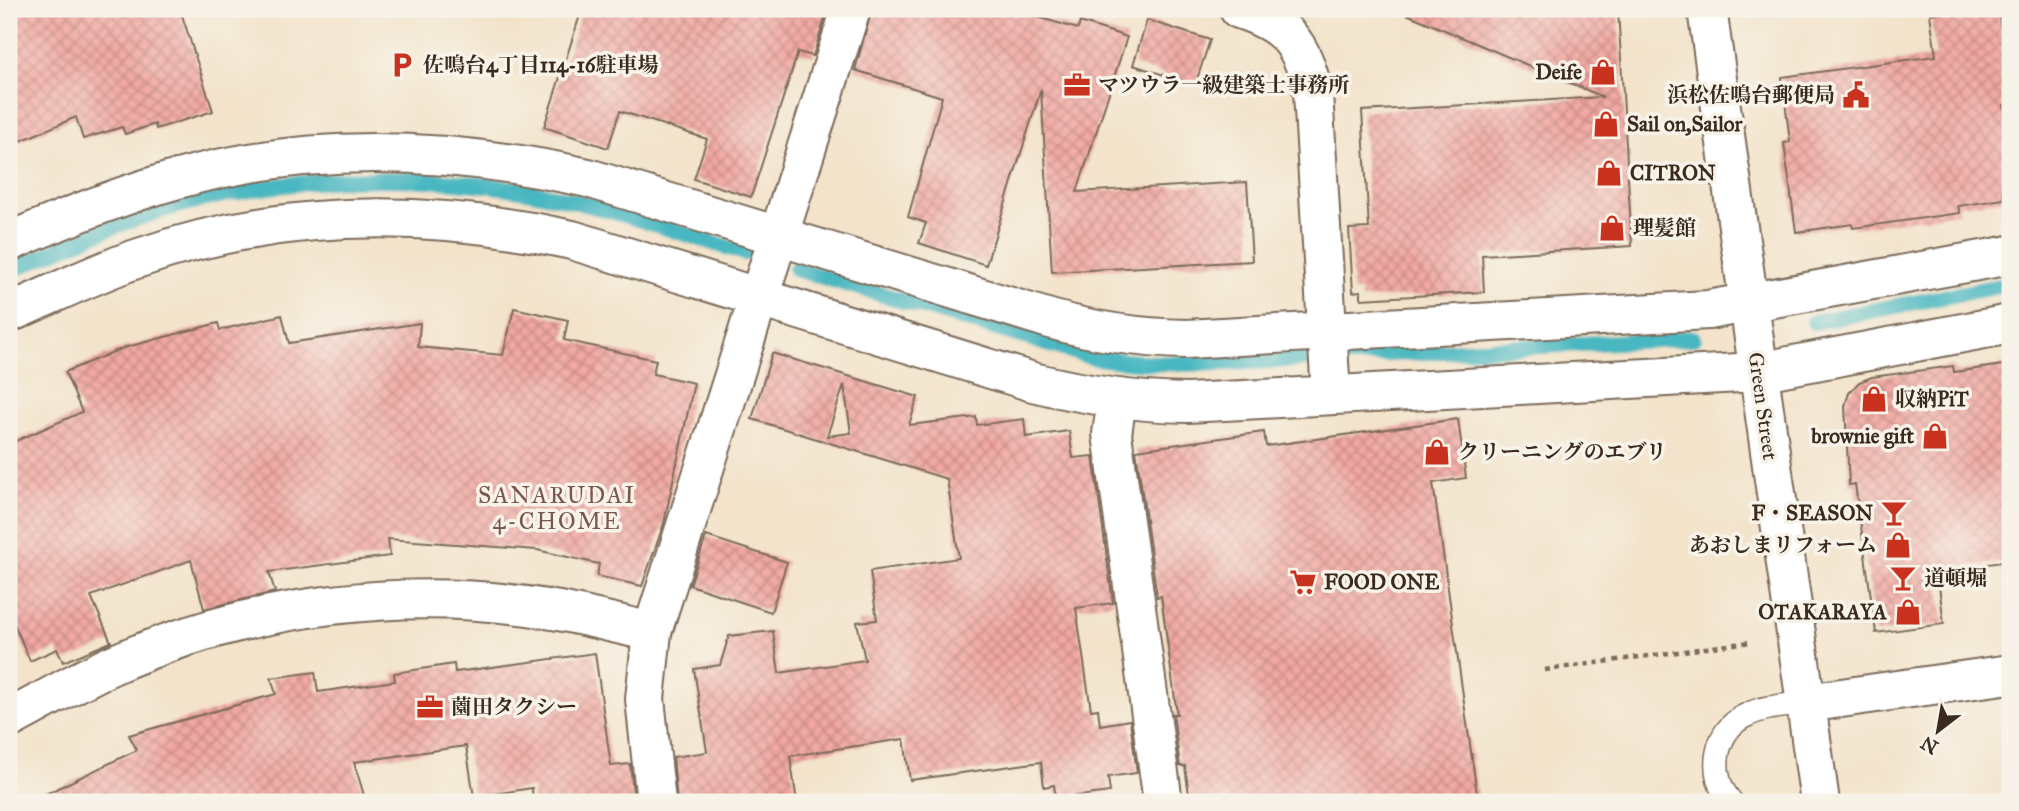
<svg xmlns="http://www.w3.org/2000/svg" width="2019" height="811" font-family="'IM FELL Great Primer','Noto Serif JP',serif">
  <defs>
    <pattern id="building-cross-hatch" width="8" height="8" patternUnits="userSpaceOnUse" patternTransform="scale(1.75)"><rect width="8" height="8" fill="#f2a8a3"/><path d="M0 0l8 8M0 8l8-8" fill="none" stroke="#c58984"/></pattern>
  </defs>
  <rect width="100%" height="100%" fill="#f7f3e8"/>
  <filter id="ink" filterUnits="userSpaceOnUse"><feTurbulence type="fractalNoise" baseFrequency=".0143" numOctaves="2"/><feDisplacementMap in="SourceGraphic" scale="14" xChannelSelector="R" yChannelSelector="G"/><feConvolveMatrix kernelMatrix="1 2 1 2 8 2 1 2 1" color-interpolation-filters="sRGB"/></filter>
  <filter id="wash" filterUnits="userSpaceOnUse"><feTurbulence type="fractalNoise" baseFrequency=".00686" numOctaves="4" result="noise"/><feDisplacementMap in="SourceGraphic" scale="28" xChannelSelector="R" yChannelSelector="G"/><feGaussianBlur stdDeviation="1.57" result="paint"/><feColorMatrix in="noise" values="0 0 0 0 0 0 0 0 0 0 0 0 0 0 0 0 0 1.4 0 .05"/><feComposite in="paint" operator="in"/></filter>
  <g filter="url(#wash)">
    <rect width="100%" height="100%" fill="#f3e3ca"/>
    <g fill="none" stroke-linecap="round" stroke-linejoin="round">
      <g stroke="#49b7c1" stroke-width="16">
        <path d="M796 269 1091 357C1163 368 1233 363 1306 359"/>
        <path d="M9 271C46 255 83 238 121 224 245 178 385 169 515 189 593 201 669 230 745 253"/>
        <path d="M1814 322 2010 284"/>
        <path d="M1351 356 1693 338"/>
      </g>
    </g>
    <g id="blocks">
      <g fill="url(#building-cross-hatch)" fill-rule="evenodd">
        <path d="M9 9H180L213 111 156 129 155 124 125 134 122 127 83 139 76 117 9 146Z"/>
        <path d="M582 9H828L813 56 798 52 751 197 694 179 707 139 620 111 608 148 544 127Z"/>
        <path d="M872 9H1011L1078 29 1080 22 1127 37 1077 192 1247 182 1252 261 1052 272 1041 89 986 265 919 243 926 223 908 217 942 97 855 70Z"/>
        <path d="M1395 9H1618L1632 246 1482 255 1484 292 1361 299V291L1353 292 1349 229 1369 228 1362 111 1603 97Z"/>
        <path d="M1963 9H1998L2010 94V104L2004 105 2010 149V183L2002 184 2004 199 1958 206 1960 213 1853 228 1852 224 1796 232 1784 143 1790 142 1782 77 1936 56 1930 14Z"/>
        <path d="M1147 20 1210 40 1195 85 1133 65Z"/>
        <path d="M514 308 568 320 564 340 656 360 653 374 694 383 664 523 642 586 597 576 599 564 537 550 388 539 390 556 269 572 275 592 204 609 191 560 91 596 111 642 63 662 57 649 30 661 9 612V444L82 412 65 372 123 348 218 323 220 330 282 315 289 343 420 323 418 347 503 355Z"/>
        <path d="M772 353 918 397 909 425 976 417 977 425 1024 419 1026 437 1069 431 1073 458 1093 456 1113 603 1076 608 1091 710 1098 709 1100 725 1130 720 1137 773 1108 777 1110 792 1056 799 1054 785 1044 787 1041 762 910 780 904 739 790 756 797 802H677L673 757 707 752 694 669 720 665 729 636 773 631 779 673 865 660 857 622 877 620 870 571 959 558 947 479 752 419ZM844 385 851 433 827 436Z"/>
        <path d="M2010 364V561L1937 571 1944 624 1876 633 1855 484 1849 485 1845 406 1849 393 1859 382 1872 377 1953 366 1954 372Z"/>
        <path d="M1458 419 1466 478 1433 483 1477 794 1466 797 1467 802H1190L1185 766H1180L1173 714H1177L1161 596 1157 597 1136 450 1264 432 1266 446Z"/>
        <path d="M706 536 787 562 771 612 690 585Z"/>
        <path d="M595 653 611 766 630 764 634 802H533L532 788 474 797 466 746 354 762 366 802H29L137 750 129 735 276 694 271 678 315 672 318 692 395 681 394 673 454 664 455 672Z"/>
      </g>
    </g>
  </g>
  <g filter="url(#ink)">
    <use href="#blocks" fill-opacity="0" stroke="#7b6b5a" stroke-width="2"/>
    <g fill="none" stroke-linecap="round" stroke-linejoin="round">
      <g stroke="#7b6b5a" stroke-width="26">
        <path id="service" d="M1731 802C1707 776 1714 729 1747 715 1765 706 1787 706 1806 703"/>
      </g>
      <g stroke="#7b6b5a" stroke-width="42">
        <g id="minor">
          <path d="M1239 9C1288 25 1301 43 1313 92L1331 395"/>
          <path d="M9 242C64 218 120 195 178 179 313 141 453 148 588 178L1050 319C1096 332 1138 338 1186 339L1708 310 2010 255"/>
          <path d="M9 313C51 295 93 274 136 259 279 209 426 208 572 240L1033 382C1085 395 1133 402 1187 403L1758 372 2010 324"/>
          <path d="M1117 400 1112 434 1163 802"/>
          <path d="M9 719C43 701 77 681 112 665 250 604 411 584 559 611 590 617 621 625 652 632"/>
          <path d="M656 802 645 699 652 632 851 9"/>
        </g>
      </g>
      <g stroke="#7b6b5a" stroke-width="42">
        <g id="tertiary">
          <path d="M1707 9 1820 802"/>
          <path d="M1806 703 2010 674"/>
        </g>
      </g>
      <g stroke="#7b6b5a" stroke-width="4.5" stroke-dasharray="5 5" stroke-linecap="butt">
        <path d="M1545 670 1750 642"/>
        <path d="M1472 795 1473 802"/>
      </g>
      <use href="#service" stroke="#fff" stroke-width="23"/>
      <use href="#minor" stroke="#fff" stroke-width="38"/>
      <use href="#tertiary" stroke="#fff" stroke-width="38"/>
    </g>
  </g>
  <defs>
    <g id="parking-bare" transform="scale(2.1)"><path d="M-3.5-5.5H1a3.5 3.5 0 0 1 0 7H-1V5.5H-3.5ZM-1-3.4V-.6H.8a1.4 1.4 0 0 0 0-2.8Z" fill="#c8321e" stroke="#f7f3e8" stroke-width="2.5" paint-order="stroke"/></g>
    <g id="shop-bare" transform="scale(2.1)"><path d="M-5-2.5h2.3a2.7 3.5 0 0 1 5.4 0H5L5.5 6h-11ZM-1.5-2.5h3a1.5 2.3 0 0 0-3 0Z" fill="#c8321e" stroke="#f7f3e8" stroke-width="2.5" paint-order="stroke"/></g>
    <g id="office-bare" transform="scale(2.1)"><path d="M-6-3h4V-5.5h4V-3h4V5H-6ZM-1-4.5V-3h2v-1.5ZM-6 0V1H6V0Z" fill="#c8321e" stroke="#f7f3e8" stroke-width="2.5" paint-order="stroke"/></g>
    <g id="civic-bare" transform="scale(2.1)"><path d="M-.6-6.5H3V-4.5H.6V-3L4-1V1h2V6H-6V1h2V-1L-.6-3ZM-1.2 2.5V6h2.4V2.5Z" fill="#c8321e" stroke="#f7f3e8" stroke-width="2.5" paint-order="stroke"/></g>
    <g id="bar-bare" transform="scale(2.1)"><path d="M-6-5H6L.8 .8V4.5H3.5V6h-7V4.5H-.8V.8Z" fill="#c8321e" stroke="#f7f3e8" stroke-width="2.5" paint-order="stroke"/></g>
    <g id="supermarket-bare" transform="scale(2.1)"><path d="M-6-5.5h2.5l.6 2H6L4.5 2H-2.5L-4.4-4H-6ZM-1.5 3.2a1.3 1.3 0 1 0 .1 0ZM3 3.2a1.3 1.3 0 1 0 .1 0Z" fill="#c8321e" stroke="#f7f3e8" stroke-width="2.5" paint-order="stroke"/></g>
  </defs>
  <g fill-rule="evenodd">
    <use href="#parking-bare" x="402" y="65"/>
    <use href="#shop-bare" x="1603" y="72"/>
    <use href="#office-bare" x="1077" y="85"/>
    <use href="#civic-bare" x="1856" y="95"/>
    <use href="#shop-bare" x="1606" y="124"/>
    <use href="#shop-bare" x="1609" y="173"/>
    <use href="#shop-bare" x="1612" y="228"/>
    <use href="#shop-bare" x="1874" y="399"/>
    <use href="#shop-bare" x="1935" y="436"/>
    <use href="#shop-bare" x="1437" y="452"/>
    <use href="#bar-bare" x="1894" y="513"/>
    <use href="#shop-bare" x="1898" y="545"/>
    <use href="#bar-bare" x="1903" y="578"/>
    <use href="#supermarket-bare" x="1303" y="582"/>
    <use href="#shop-bare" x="1908" y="612"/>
    <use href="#office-bare" x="430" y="707"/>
  </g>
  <g text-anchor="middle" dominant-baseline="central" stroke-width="7" stroke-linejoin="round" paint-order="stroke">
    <g font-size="21" font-weight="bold" fill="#3b2a1e" stroke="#f7f3e8" text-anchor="start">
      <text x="423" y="65">佐鳴台4丁目114-16駐車場</text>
      <text x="1582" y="72" text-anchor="end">Deife</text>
      <text x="1098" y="85">マツウラ一級建築士事務所</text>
      <text x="1835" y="95" text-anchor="end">浜松佐鳴台郵便局</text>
      <text x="1627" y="124">Sail on,Sailor</text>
      <text x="1630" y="173">CITRON</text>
      <text x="1633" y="228">理髪館</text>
      <text x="1895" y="399">収納PiT</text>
      <text x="1914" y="436" text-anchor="end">brownie gift</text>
      <text x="1458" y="452">クリーニングのエブリ</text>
      <text x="1873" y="513" text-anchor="end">F・SEASON</text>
      <text x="1877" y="545" text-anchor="end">あおしまリフォーム</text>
      <text x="1924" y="578">道頓堀</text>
      <text x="1324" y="582">FOOD ONE</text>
      <text x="1887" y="612" text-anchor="end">OTAKARAYA</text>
      <text x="451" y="707">薗田タクシー</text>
    </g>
    <g font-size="21" fill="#3b2a1e" stroke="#f7f3e8">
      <text transform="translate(1763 406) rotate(82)">Green Street</text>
    </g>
    <g font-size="23" letter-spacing="2" fill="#7b564d" stroke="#f7f3e8">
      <text x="557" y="495">SANARUDAI<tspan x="557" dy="26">4-CHOME</tspan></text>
    </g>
  </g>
  <rect width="2019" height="811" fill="none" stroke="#f7f3e8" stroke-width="35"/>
  <g transform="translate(1938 731) rotate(211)" stroke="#f7f3e8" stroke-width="5" paint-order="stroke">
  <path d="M0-5L12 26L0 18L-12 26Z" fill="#3b2a1e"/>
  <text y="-10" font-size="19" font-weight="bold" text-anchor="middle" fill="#3b2a1e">N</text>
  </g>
</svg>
